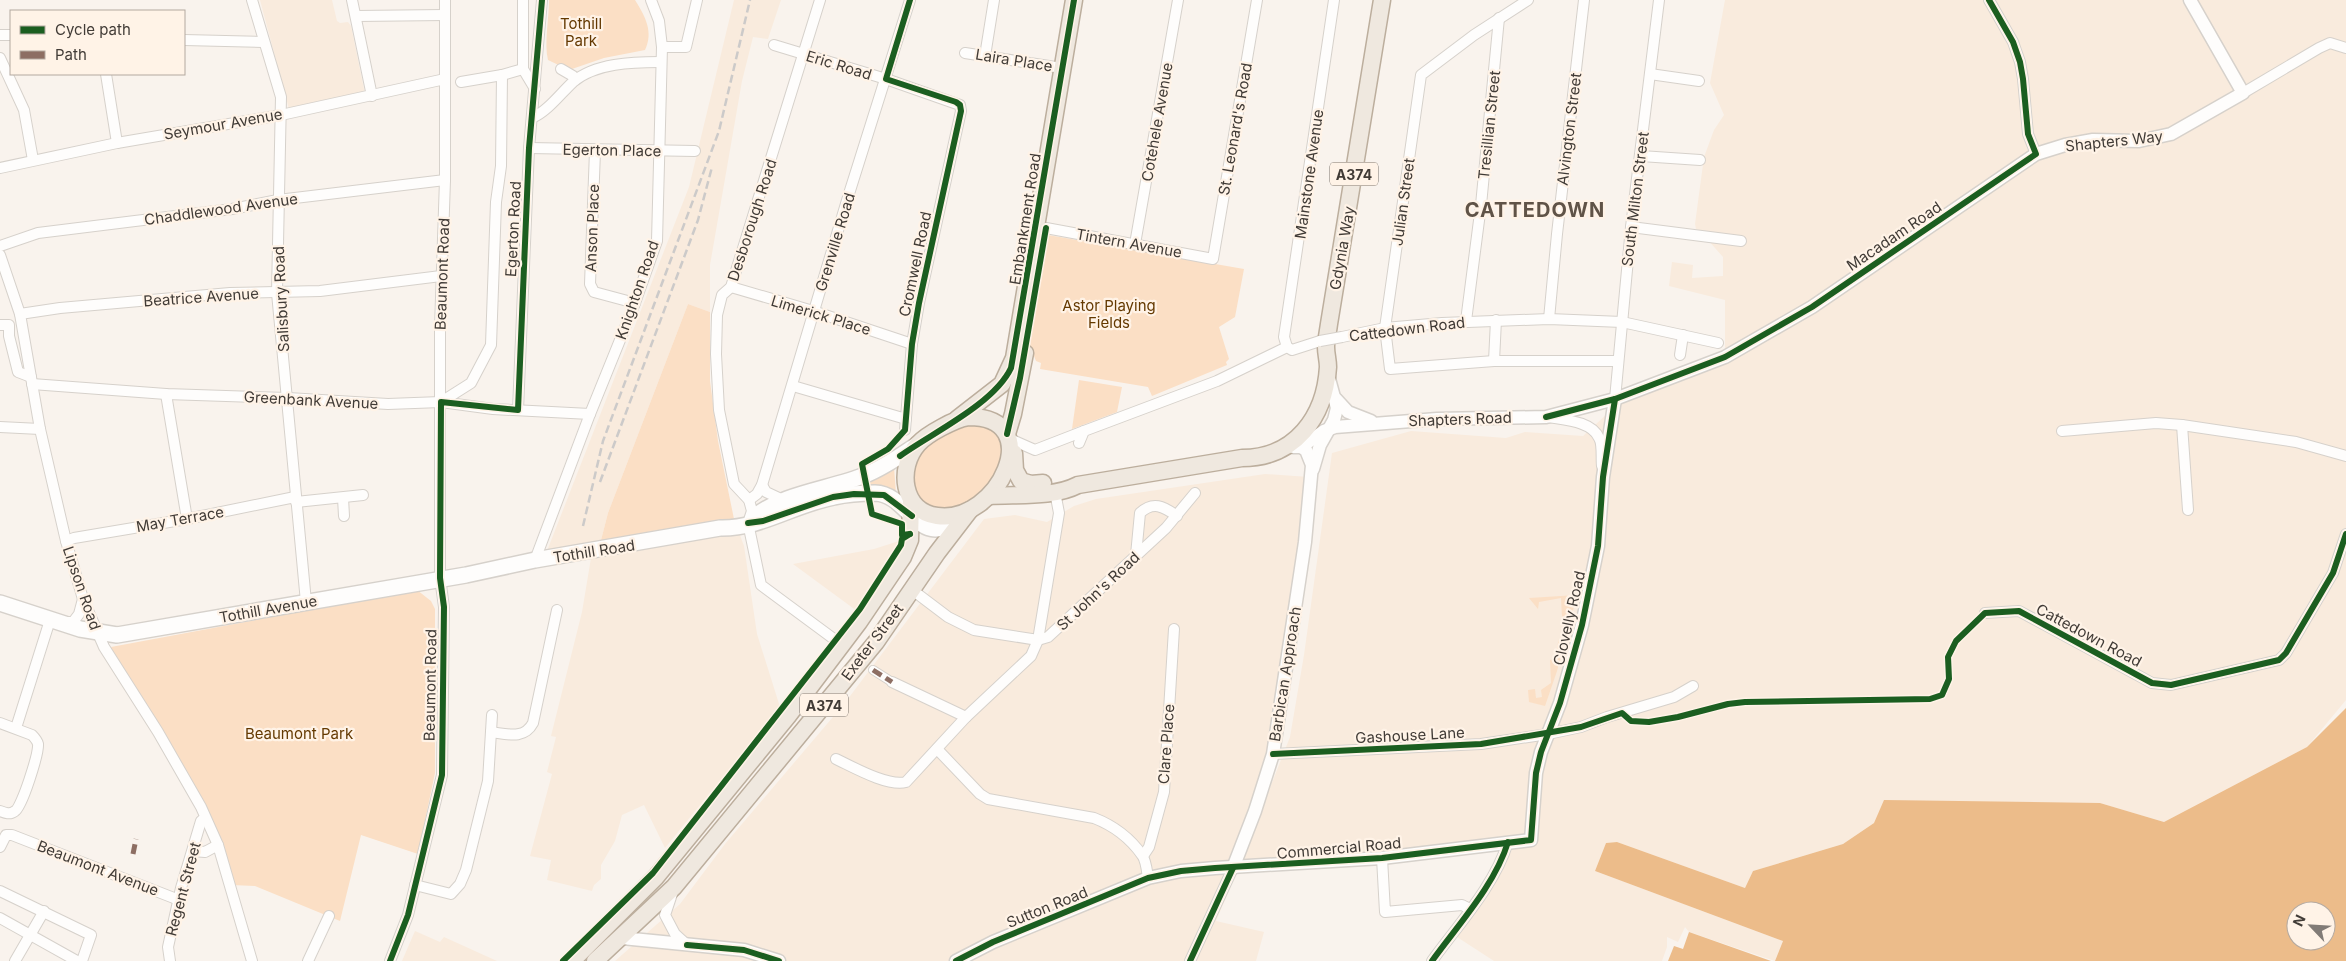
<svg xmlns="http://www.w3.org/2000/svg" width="2346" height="961" font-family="Inter,sans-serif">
  <rect width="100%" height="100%" fill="#f9f3ed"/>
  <g fill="#f9ebdd">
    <path d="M260 0H332L337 21 340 23 348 22 351 26 365 94 289 109Z"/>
    <path d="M734 0H781L768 39 753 37 742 81 710 265V312L688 304 608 513 600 544 734 519 744 546 757 634 780 707 665 848 644 805 622 815 615 841 601 865V879L594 885 592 891 547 880 551 860 530 856 552 774 547 772 556 737 551 736 582 612 593 546 547 551 689 187Z"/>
    <path d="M1725 0H2346V700L2307 747 2164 822 2100 803 1874 823 1843 844 1753 871 1745 888 1617 842 1606 843 1595 871 1783 941 1775 961 1689 932 1685 927 1678 942 1667 937V947L1662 961H1494L1457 937 1516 843 1236 874 1216 921 1264 932 1256 961H615L680 904 725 844 844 704 984 519 1015 515 1047 522 1074 506 1096 499 1265 474 1309 477 1269 740 1238 869 1290 737 1304 655 1332 453 1411 431 1506 438 1525 432 1583 436 1621 401 1659 389 1729 361 1725 357V300L1669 286 1672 262 1693 265 1692 278 1723 276V257L1699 230 1696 229 1695 224 1704 157 1714 130 1724 115 1710 83Z"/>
    <path d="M899 541 893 555 857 611 793 564 874 549Z"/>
    <path d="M415 931 440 942 444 937 497 961H402Z"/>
  </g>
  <g fill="#fbdfc5">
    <path d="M549 0H635C645 16 654 32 645 50L604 58 569 70 548 60C544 44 549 18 549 0Z"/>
    <path d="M1048 235 1244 269 1235 317 1219 327 1229 359 1226 362 1227 365 1152 396 1148 387 1040 369 1041 363 1036 361 1030 346 1041 255Z"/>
    <path d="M688 304 710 312V381L718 441 734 519 600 544 608 513Z"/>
    <path d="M1079 380 1122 387 1117 412 1072 429Z"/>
    <path d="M965 423H984L1003 441C1003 448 1003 458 1000 464 989 488 960 516 932 507 925 505 919 498 913 493V463L923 449Z"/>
    <path d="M894 467 896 494 870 490 869 480Z"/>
    <path d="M417 590 431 601 435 609V773L418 854 361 835 340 921 255 886 231 885 219 844 126 679 111 647Z"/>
    <path d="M1577 595 1557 671 1545 706 1529 702 1528 690 1535 689 1536 698 1542 697 1541 690 1551 683 1550 660 1558 658 1557 647 1559 639 1563 637 1561 598 1539 602 1538 609 1529 598Z"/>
  </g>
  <g fill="#ecbc8a" fill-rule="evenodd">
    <path d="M2346 708V961H1775L1783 941 1595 871 1606 843 1617 842 1745 888 1753 871 1843 844 1874 823 1884 800 2100 803 2164 822 2307 747ZM2296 911H2326V941H2296Z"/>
    <path d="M1689 932 1771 961H1668L1674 946 1683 949Z"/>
  </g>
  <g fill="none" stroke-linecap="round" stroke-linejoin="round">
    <g stroke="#d6d1cb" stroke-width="10">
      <path id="pedestrian" d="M873 670 892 682"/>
    </g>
    <g stroke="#d6d1cb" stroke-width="12">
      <g id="minor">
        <path d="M252 0 281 97 277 293 306 602"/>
        <path d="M352 0 372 96"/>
        <path d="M820 0 731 287 722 295 717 315 716 354 719 410 734 484 749 500 752 511 748 523 761 585 842 645"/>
        <path d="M1528 0 1474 35 1421 75 1385 328 1390 369 1494 361H1617"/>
        <path d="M1989 0 2013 42 2020 62 2023 79 2028 134 2036 154"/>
        <path d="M356 16 445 15"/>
        <path d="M0 35H11"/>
        <path d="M184 40 263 42"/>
        <path d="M774 45 886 79 960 105 961 111 919 303 912 344 905 430"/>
        <path d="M662 47H686L697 0"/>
        <path d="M965 53 1062 68"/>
        <path d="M985 56 994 0"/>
        <path d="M0 58 24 110 33 160"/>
        <path d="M523 69V0"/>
        <path d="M523 69 535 89"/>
        <path d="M561 69 573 76 575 80"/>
        <path d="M106 74 117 143"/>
        <path d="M1650 74 1699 81"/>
        <path d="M461 82 502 75 523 69"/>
        <path d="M2243 93 2319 48 2330 43 2346 48"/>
        <path d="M532 118C548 111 560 94 573 82 595 63 633 62 660 62"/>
        <path d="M529 148 695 151"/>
        <path d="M595 151 590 284 594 292 635 303"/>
        <path d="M1641 156 1700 160"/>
        <path d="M0 168 117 143 281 115 445 79"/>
        <path d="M1631 227 1741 241"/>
        <path d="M1046 228 1213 259 1257 0"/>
        <path d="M1135 244 1178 0"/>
        <path d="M0 246 38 233 232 209 278 200 445 180"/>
        <path d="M0 255 20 314 40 429 66 541 83 599 104 647 158 732 201 807 218 845 252 961"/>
        <path d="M731 287 813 311 912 344"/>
        <path d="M20 314 60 308 230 293 320 291 441 276"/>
        <path d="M1549 319 1557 234 1584 0"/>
        <path d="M1466 321 1481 205 1499 18"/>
        <path d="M0 325H9V336L18 372 31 377"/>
        <path d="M1342 337 1385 328 1442 323 1549 319 1622 322 1718 343"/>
        <path d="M1287 347 1284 337 1334 0"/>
        <path d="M1287 347 1292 350 1320 341"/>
        <path d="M1680 355 1683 335"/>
        <path d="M1494 361 1496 320"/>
        <path d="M32 384 166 394 288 398 388 404 441 402 493 409 590 414"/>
        <path d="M793 386 906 419"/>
        <path d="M166 394 187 519"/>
        <path d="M1615 399 1631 227 1659 0"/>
        <path d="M441 402 471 383 491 345 496 202 501 166 502 75"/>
        <path d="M518 410 529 148 542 0"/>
        <path d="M1548 417C1564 420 1592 421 1599 438 1603 444 1601 458 1602 466"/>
        <path d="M2182 425 2188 510"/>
        <path d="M0 427 40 429"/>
        <path d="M2062 431 2156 423 2182 425 2296 442 2346 456"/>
        <path d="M1010 439 1035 450 1084 431"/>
        <path d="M1079 443 1084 431 1217 381 1287 347"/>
        <path d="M762 485 766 492 783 500"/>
        <path d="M343 498 344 516"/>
        <path d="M749 500 757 494 762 485 848 197 910 0"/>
        <path d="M296 502 363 495"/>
        <path d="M66 541 74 538 187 519 295 497"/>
        <path d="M1136 555 1140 513C1153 501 1163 506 1177 516"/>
        <path d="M535 560 590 414 635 303 657 241 662 47 659 21 651 0"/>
        <path d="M911 589 948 617 974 630 1038 640 1048 637 1166 528 1195 493"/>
        <path d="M1985 613 2019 611 2152 683 2171 685 2279 660 2286 653 2333 573 2346 534"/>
        <path d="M64 622H73L79 614 83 599"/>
        <path d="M892 682 966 717"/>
        <path d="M0 723 32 735C35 738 37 740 38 744 39 753 22 807 15 811 10 815 5 813 0 811"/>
        <path d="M16 728 50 620"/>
        <path d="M491 732C507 734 524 740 533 723L557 610"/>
        <path d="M937 749 980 794 988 799 1094 818C1112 825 1130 838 1142 855 1146 860 1147 871 1148 878"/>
        <path d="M1273 754 1481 744 1548 734 1581 727 1607 717 1674 697 1693 686"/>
        <path d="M836 759C853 767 888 787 906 782L966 717 1031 656 1038 640 1059 513 1055 492"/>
        <path d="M0 847 6 835H12L179 900"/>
        <path d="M193 851 205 852 218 845"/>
        <path d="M1143 856 1149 847 1164 792 1174 629"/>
        <path d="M1382 858 1385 912 1462 905 1470 909"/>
        <path d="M415 885 451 894 460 884 466 870 488 781 492 715"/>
        <path d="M0 891 91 935 82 961"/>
        <path d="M673 891 665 915 675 934 687 945"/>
        <path d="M0 918 77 961"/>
        <path d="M15 961 44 911"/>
        <path d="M170 961 168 947 181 888 201 821 205 818"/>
        <path d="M308 961 329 916"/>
        <path d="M390 961 408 915 442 775 444 607 440 578V327L445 180V0"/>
        <path d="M1190 961 1233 868"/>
        <path d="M1432 961C1458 925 1495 885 1508 842"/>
      </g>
    </g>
    <g stroke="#d6d1cb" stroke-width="15">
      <g id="tertiary">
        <path d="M1336 399 1348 412 1371 421"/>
        <path d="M1301 447 1324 431 1335 427 1437 419 1546 417 1615 399 1725 357 1812 307 2036 154 2065 145 2093 140 2139 141 2171 134 2243 93 2190 0"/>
        <path d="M1313 469 1320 445 1334 420 1337 408 1328 375"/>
        <path d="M1233 868 1255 811 1273 754 1305 542 1312 465 1306 450 1301 447H1293"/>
        <path d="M622 938 744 950 779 961"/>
        <path d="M956 961 993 942 1148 878 1181 871 1215 868 1382 858 1531 840 1536 773 1541 752 1560 703 1582 625 1598 546 1603 477 1615 399"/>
      </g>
    </g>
    <g stroke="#d6d1cb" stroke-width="18">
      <g id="secondary">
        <path d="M754 517C783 493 831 489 865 475 885 467 901 455 918 444"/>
        <path d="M0 603 80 629 117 635 466 575 535 560 720 528C760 529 795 504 834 497 847 494 861 493 875 493 911 494 920 557 962 514"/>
      </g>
    </g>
    <g stroke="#bcae9d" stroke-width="19">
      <g id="primary">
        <path d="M968 417C1049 416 998 525 937 516 902 511 897 468 918 444 927 434 955 419 968 417Z"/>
        <path d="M957 419 1002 384 1014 358 1074 0"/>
        <path d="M1007 434 1013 414 1025 353"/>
        <path d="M1014 453 1015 470 1021 481 1031 484 1043 483"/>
        <path d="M989 496C1017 494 1053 498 1078 485L1242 458C1295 458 1325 417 1328 367 1328 360 1326 354 1326 347 1326 340 1328 332 1329 324L1382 0"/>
        <path d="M572 961 656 877 788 716 859 622 903 557 910 540 911 502"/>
        <path d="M595 961 674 887 876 642 937 553 970 510"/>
      </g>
    </g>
    <use href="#pedestrian" stroke="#fefdfc" stroke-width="8"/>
    <use href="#minor" stroke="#fefdfc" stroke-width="10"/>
    <use href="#tertiary" stroke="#fefdfc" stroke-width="12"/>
    <use href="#secondary" stroke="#fefdfc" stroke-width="15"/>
    <use href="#primary" stroke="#efe8df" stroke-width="16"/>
    <g stroke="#cccac9" stroke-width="2.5" stroke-dasharray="8 4" stroke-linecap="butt">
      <path d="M600 482 698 220 712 167"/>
      <path d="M583 526 603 441 719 131 750 0"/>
    </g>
    <g stroke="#d6d1cb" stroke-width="12" stroke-linecap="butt">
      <path id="minor-bridge" d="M1320 341 1342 337"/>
    </g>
    <use href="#minor-bridge" stroke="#fefdfc" stroke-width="10"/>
    <g stroke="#8d6e63" stroke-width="5" stroke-dasharray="10 5" stroke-linecap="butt">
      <path d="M873 670 892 682"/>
      <path d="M133 854 136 839"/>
    </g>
    <g stroke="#fff3e7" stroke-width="9">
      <g id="cycleway">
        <path d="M910 0 886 79 956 102 960 105 961 111 919 303 912 344 905 430 888 449 862 464 872 514 902 524V535L910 534"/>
        <path d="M1546 417 1615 399 1725 357 1812 307 2036 154 2028 134 2023 79 2020 62 2013 42 1989 0"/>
        <path d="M1007 434 1020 378 1046 228"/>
        <path d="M900 456C932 433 994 404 1011 368L1074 0"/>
        <path d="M748 523 763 521 833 497 854 494 884 495 912 516"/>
        <path d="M1273 754 1481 744 1581 727 1622 713 1631 721 1649 722 1678 717 1728 704 1745 702 1930 699 1942 695 1949 679 1948 657 1956 641 1985 613 2019 611 2152 683 2171 685 2279 660 2286 653 2333 573 2346 534"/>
        <path d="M687 945 744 950 779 961"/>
        <path d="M390 961 408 915 442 775 444 607 440 578 441 402 518 410 529 148 542 0"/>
        <path d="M563 961 653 873 860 609 901 545 902 539 910 534"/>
        <path d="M956 961 993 942 1148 878 1181 871 1215 868 1382 858 1531 840 1536 773 1541 752 1560 703 1582 625 1598 546 1603 477 1615 399"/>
        <path d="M1190 961 1233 868"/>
        <path d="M1432 961C1458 925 1495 885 1508 842"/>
      </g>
    </g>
    <use href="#cycleway" stroke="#1b5e20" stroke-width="6"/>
  </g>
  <g text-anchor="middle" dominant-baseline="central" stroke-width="4.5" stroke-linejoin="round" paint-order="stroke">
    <g fill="#fff3e7" stroke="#7a726b" stroke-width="1">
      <rect x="1330" y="162.5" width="48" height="23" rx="4"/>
      <rect x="800" y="693.5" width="48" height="23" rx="4"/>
    </g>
    <g font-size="14" font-weight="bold" fill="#413b36">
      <text x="1354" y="174">A374</text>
      <text x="824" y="705">A374</text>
    </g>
    <g font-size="15" fill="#643900" stroke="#fff3e7">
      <text x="581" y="23">Tothill<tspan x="581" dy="17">Park</tspan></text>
      <text x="1109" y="305">Astor Playing<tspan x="1109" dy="17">Fields</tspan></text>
      <text x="299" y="733">Beaumont Park</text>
    </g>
    <g font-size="15" fill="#413b36" stroke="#fff3e7">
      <text transform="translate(1014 60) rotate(9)">Laira Place</text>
      <text transform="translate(839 65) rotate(17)">Eric Road</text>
      <text transform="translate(1157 122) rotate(-80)">Cotehele Avenue</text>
      <text transform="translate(223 124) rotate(-10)">Seymour Avenue</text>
      <text transform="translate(1489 125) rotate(-84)">Tresillian Street</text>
      <text transform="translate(1235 129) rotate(-80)">St. Leonard's Road</text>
      <text transform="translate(1569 129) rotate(-83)">Alvington Street</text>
      <text transform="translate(2114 141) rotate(-6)">Shapters Way</text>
      <text transform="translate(612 150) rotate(1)">Egerton Place</text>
      <text transform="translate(1309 174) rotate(-82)">Mainstone Avenue</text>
      <text transform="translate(1635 199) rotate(-83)">South Milton Street</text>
      <text transform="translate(1403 202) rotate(-82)">Julian Street</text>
      <text transform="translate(221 209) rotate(-8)">Chaddlewood Avenue</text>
      <text transform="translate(1025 219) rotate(-81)">Embankment Road</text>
      <text transform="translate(752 220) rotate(-72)">Desborough Road</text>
      <text transform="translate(592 228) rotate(-88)">Anson Place</text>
      <text transform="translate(513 229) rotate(-87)">Egerton Road</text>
      <text transform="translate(1894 236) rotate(-34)">Macadam Road</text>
      <text transform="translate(835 242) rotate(-73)">Grenville Road</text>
      <text transform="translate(1129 243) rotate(10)">Tintern Avenue</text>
      <text transform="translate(1342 248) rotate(-80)">Gdynia Way</text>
      <text transform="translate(915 264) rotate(-78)">Cromwell Road</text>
      <text transform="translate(442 274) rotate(-88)">Beaumont Road</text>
      <text transform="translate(637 290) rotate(-71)">Knighton Road</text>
      <text transform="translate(201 297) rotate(-4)">Beatrice Avenue</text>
      <text transform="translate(281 299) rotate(-93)">Salisbury Road</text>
      <text transform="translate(821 315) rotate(17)">Limerick Place</text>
      <text transform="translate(1407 329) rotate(-7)">Cattedown Road</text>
      <text transform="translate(311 400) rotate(3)">Greenbank Avenue</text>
      <text transform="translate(1460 419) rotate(-2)">Shapters Road</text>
      <text transform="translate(180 519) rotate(-10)">May Terrace</text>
      <text transform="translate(594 551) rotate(-9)">Tothill Road</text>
      <text transform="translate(82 588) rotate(71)">Lipson Road</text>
      <text transform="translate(1098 591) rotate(-43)">St John's Road</text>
      <text transform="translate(268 609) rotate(-10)">Tothill Avenue</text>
      <text transform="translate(1569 618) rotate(-77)">Clovelly Road</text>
      <text transform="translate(2089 635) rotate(28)">Cattedown Road</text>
      <text transform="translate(872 642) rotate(-53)">Exeter Street</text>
      <text transform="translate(1285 674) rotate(-81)">Barbican Approach</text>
      <text transform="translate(430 685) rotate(-89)">Beaumont Road</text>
      <text transform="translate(1410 735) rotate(-3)">Gashouse Lane</text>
      <text transform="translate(1166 744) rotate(-86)">Clare Place</text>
      <text transform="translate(1339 848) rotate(-5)">Commercial Road</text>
      <text transform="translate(98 868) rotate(21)">Beaumont Avenue</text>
      <text transform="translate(183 889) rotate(-75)">Regent Street</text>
      <text transform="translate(1047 907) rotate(-22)">Sutton Road</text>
    </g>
    <g font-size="20" font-weight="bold" letter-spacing="1" fill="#605347" stroke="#fff3e7">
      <text x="1535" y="210">CATTEDOWN</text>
    </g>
  </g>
  <rect x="10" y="10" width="175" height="65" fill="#fff3e7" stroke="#b3a9a0"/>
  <rect x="20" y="26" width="25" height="8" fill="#1b5e20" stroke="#b3a9a0"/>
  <text x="55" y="35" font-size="15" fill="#413b36">Cycle path</text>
  <rect x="20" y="51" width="25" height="8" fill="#8d6e63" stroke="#b3a9a0"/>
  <text x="55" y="60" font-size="15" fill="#413b36">Path</text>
  <g transform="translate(2311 926) rotate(295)"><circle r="24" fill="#fff3e7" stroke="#b3a9a0"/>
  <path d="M0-4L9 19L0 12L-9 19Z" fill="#817b76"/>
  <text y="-8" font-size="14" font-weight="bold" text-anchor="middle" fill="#413b36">N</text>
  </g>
</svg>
